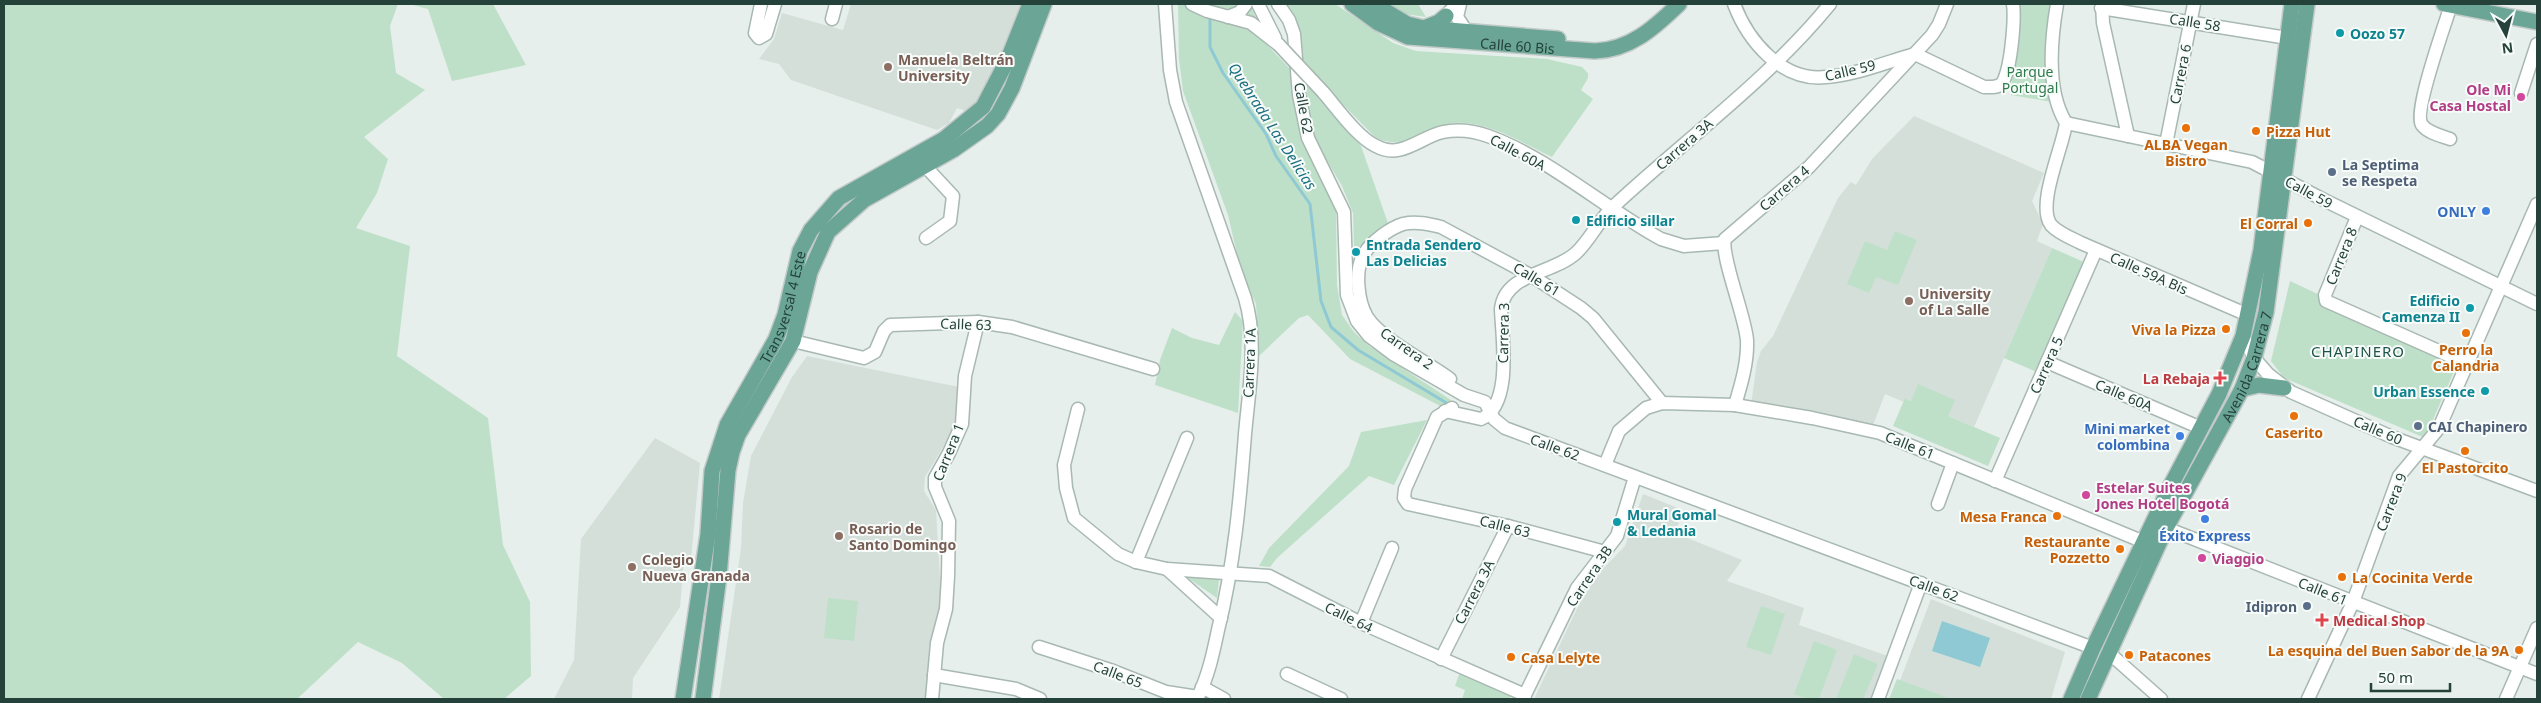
<svg xmlns="http://www.w3.org/2000/svg" width="2541" height="703" font-family="'Noto Sans',sans-serif">
  <rect width="100%" height="100%" fill="#e6efeb"/>
  <g fill="#d4dfda">
    <path d="M851 4H1023L1004 53 997 59 988 90 969 112 957 108 949 123 937 130 791 80 779 64 759 59 774 39 782 13 843 30Z"/>
    <path d="M1914 116 2044 173 2032 201 2043 224 2037 241 2052 248 1974 427 1905 398 1904 402 1885 394 1873 425 1751 405 1757 362 1761 351 1773 336 1838 198 1851 182 1856 185 1872 159Z"/>
    <path d="M807 356 959 387 954 429 925 477 924 491 936 510 941 595 939 617 929 646 926 699H719L741 548 743 503 751 456 792 377Z"/>
    <path d="M655 438 700 463 691 559 684 561 680 607 633 678 632 699H554L574 660 581 539Z"/>
    <path d="M1643 494 1683 510 1675 533 1742 560 1727 581 1804 608 1799 625 1888 656 1870 699H1534L1582 598 1601 571 1625 546Z"/>
    <path d="M1931 599 2065 652 2051 699H1893Z"/>
  </g>
  <g fill="#bfe0c8">
    <path d="M4 4H398L390 26 396 73 425 90 364 137 388 159 377 193 356 228 410 246 397 356 488 418 503 545 530 602 531 676 504 699H444L402 663 358 642 297 699H4Z"/>
    <path d="M409 4H493L526 65 452 81 428 9Z"/>
    <path d="M1178 4H1250L1268 46 1292 71 1294 102 1300 128 1336 212 1337 285 1342 315 1354 332 1369 346 1451 400 1446 409 1350 359 1308 315 1299 318 1259 356 1256 304 1241 271 1228 215 1183 91 1179 59Z"/>
    <path d="M1283 4H1335L1393 43 1416 51 1547 59 1582 67 1588 73V78L1581 90 1593 99 1552 157C1524 144 1482 117 1449 124 1421 131 1408 151 1376 138L1302 63Z"/>
    <path d="M1388 4H1418L1426 17 1405 14Z"/>
    <path d="M2017 4H2052V102L2011 95Z"/>
    <path d="M1306 85 1328 106 1361 146 1389 226 1374 234 1361 249 1354 246 1353 213 1342 186 1314 139 1307 109Z"/>
    <path d="M1895 231 1917 240 1898 285 1876 277 1869 293 1847 284 1865 241 1887 250Z"/>
    <path d="M2052 248 2084 262 2037 372 2004 358Z"/>
    <path d="M2290 281 2459 360 2425 438 2284 378 2271 361Z"/>
    <path d="M1235 312 1243 321 1238 413 1155 385 1160 360 1172 328 1192 338 1219 345Z"/>
    <path d="M1918 384 1955 400 1948 416 2000 438 1988 466 1893 426 1905 398 1911 401Z"/>
    <path d="M1427 420 1394 485 1369 476 1277 558 1270 567 1259 566 1269 548 1349 466 1361 432Z"/>
    <path d="M1185 576 1219 579 1217 598Z"/>
    <path d="M828 598 858 601 854 641 824 638Z"/>
    <path d="M1761 606 1785 614 1771 655 1746 647Z"/>
    <path d="M1814 641 1837 650 1819 699H1808L1794 694Z"/>
    <path d="M1854 654 1878 664 1863 699H1836Z"/>
    <path d="M1461 669 1512 694 1510 699H1462L1465 690 1455 686Z"/>
    <path d="M1897 679 1949 698V699H1889Z"/>
  </g>
  <path fill="#8ec9d4" d="M1942 621 1990 638 1980 667 1932 651Z"/>
  <g fill="none" stroke-linecap="round" stroke-linejoin="round">
    <path stroke="#8ec9d4" stroke-width="3" d="M1210 14V47L1223 73 1266 134 1276 156 1310 204 1321 301 1331 327 1358 350 1450 405"/>
    <g stroke="#a8b8b2" stroke-width="15">
      <g id="minor">
        <path d="M761 4 755 33 759 38 766 34 775 4"/>
        <path d="M1165 4 1170 70 1176 102 1245 298C1258 341 1249 389 1245 434 1240 500 1234 566 1218 630 1213 654 1208 677 1197 699"/>
        <path d="M1192 4 1207 11 1251 23 1279 45"/>
        <path d="M1258 4 1275 38"/>
        <path d="M1278 4 1289 20 1294 34 1299 95 1308 138 1344 212 1347 295 1357 321 1369 336 1393 354 1464 395 1485 402 1494 419 1505 428 2093 648"/>
        <path d="M1460 4 1457 17 1467 32"/>
        <path d="M1734 4C1748 41 1782 82 1826 77 1856 75 1886 62 1915 54L1984 87C1989 87 1995 88 2000 85 2011 78 2015 18 2013 4"/>
        <path d="M2057 4C2051 39 2046 91 2066 123 2063 147 2036 205 2051 225 2058 233 2071 238 2081 243L2248 315"/>
        <path d="M2102 4 2103 23 2128 136"/>
        <path d="M2101 8 2288 38"/>
        <path d="M1228 17 1240 12 1246 4"/>
        <path d="M832 19 836 4"/>
        <path d="M1443 23 1450 11 1458 4"/>
        <path d="M1323 92C1337 108 1357 137 1376 146 1401 160 1420 137 1443 132 1458 129 1474 131 1488 136 1549 158 1604 208 1661 239L1684 246 1724 243"/>
        <path d="M2521 93 2537 44"/>
        <path d="M2066 123 2252 162 2324 200 2537 304"/>
        <path d="M2450 139C2442 136 2428 133 2422 125 2413 113 2445 24 2451 5"/>
        <path d="M2166 144 2194 4"/>
        <path d="M925 166 953 196 950 221 926 238"/>
        <path d="M2357 217 2325 295 2326 301 2468 364"/>
        <path d="M2243 336 2254 358 2268 374 2291 392 2392 437 2537 491"/>
        <path d="M793 341 864 358 875 352 884 331 890 325 978 322 1012 327 1153 369"/>
        <path d="M2047 362 2201 428"/>
        <path d="M1450 379C1427 362 1381 339 1367 317 1358 302 1354 270 1364 254 1371 242 1390 228 1403 224 1416 221 1429 224 1441 227L1532 276 1581 308 1593 318 1662 403"/>
        <path d="M1735 405C1741 385 1748 362 1747 340 1745 315 1720 255 1725 239L1809 167 1932 35 1939 24 1947 4"/>
        <path d="M1452 408 1437 417 1405 489 1404 498 1408 504 1508 526 1605 552"/>
        <path d="M1078 409 1064 465 1066 488 1074 518 1118 554 1136 562 1167 569 1269 576 1361 623 1525 695"/>
        <path d="M1445 411 1481 419C1513 405 1502 338 1501 309 1505 273 1553 274 1576 253 1591 239 1599 219 1614 206 1686 139 1768 80 1830 4"/>
        <path d="M1605 465 1619 431 1646 408 1662 403 1735 405 1812 418 1880 433 2144 542"/>
        <path d="M1995 481 2096 250"/>
        <path d="M1938 504 1953 463"/>
        <path d="M2166 528 2537 674"/>
        <path d="M1136 562 1187 438"/>
        <path d="M1167 569 1221 618"/>
        <path d="M1361 623 1392 548"/>
        <path d="M1039 647 1113 671 1166 692 1198 697"/>
        <path d="M2108 652 2161 699"/>
        <path d="M1441 659 1508 526"/>
        <path d="M1287 674 1341 699"/>
        <path d="M934 675 1016 689 1040 699"/>
        <path d="M1202 687 1224 699"/>
        <path d="M932 699 937 643 946 609 948 576 949 521 935 487V478L949 453 962 424 965 376 978 322"/>
        <path d="M1523 699 1577 588 1617 536 1635 477"/>
        <path d="M1878 699 1921 583"/>
        <path d="M2308 699 2353 602 2399 476 2439 428 2537 204"/>
        <path d="M2506 699 2537 628"/>
      </g>
    </g>
    <g stroke="#c2cac8" stroke-width="18">
      <g id="major">
        <path id="s1" d="M1352 4 1378 23 1408 37 1595 51C1630 50 1654 28 1679 4"/>
        <path d="M1374 4 1407 24 1424 28 1558 39"/>
        <path d="M2444 4 2537 22"/>
        <path d="M1424 28 1439 22 1446 16"/>
        <path d="M2242 389 2259 385 2284 388"/>
        <path id="s2" d="M683 699 708 534 712 471 727 425 776 339 785 315 800 251 811 230 839 198 944 139 983 107 1008 59 1030 4"/>
        <path d="M703 699 719 576 728 470 732 452 738 435 793 341 810 272 828 232 864 200 953 150 987 126 998 114 1012 88 1044 4"/>
        <path d="M2071 699 2093 648 2170 487 2219 394 2243 336 2261 250 2292 4"/>
        <path id="s3" d="M2088 699 2166 528 2242 389 2254 358 2266 312 2307 4"/>
      </g>
    </g>
    <use href="#minor" stroke="#fff" stroke-width="12"/>
    <use href="#major" stroke="#6aa596" stroke-width="15"/>
    <g stroke="#a8b8b2" stroke-width="15" stroke-linecap="butt">
      <path id="minor-bridge" d="M1279 45 1323 92"/>
    </g>
    <use href="#minor-bridge" stroke="#fff" stroke-width="12"/>
  </g>
  <g fill="#0f9aa8" stroke="#f7fbf9" stroke-width="2">
    <circle cx="2340" cy="33" r="5"/>
    <circle cx="1576" cy="220" r="5"/>
    <circle cx="1356" cy="252" r="5"/>
    <circle cx="2470" cy="308" r="5"/>
    <circle cx="2485" cy="391" r="5"/>
    <circle cx="1617" cy="522" r="5"/>
  </g>
  <g fill="#8d6e63" stroke="#f7fbf9" stroke-width="2">
    <circle cx="888" cy="67" r="5"/>
    <circle cx="1909" cy="301" r="5"/>
    <circle cx="839" cy="536" r="5"/>
    <circle cx="632" cy="567" r="5"/>
  </g>
  <g fill="#d1479c" stroke="#f7fbf9" stroke-width="2">
    <circle cx="2521" cy="97" r="5"/>
    <circle cx="2086" cy="495" r="5"/>
    <circle cx="2202" cy="558" r="5"/>
  </g>
  <g fill="#e8710a" stroke="#f7fbf9" stroke-width="2">
    <circle cx="2186" cy="128" r="5"/>
    <circle cx="2256" cy="131" r="5"/>
    <circle cx="2308" cy="223" r="5"/>
    <circle cx="2226" cy="329" r="5"/>
    <circle cx="2466" cy="333" r="5"/>
    <circle cx="2294" cy="416" r="5"/>
    <circle cx="2465" cy="451" r="5"/>
    <circle cx="2057" cy="516" r="5"/>
    <circle cx="2120" cy="549" r="5"/>
    <circle cx="2342" cy="577" r="5"/>
    <circle cx="2519" cy="650" r="5"/>
    <circle cx="2129" cy="655" r="5"/>
    <circle cx="1511" cy="657" r="5"/>
  </g>
  <g fill="#5c6f8a" stroke="#f7fbf9" stroke-width="2">
    <circle cx="2332" cy="172" r="5"/>
    <circle cx="2418" cy="426" r="5"/>
    <circle cx="2307" cy="606" r="5"/>
  </g>
  <g fill="#3f7fe0" stroke="#f7fbf9" stroke-width="2">
    <circle cx="2486" cy="211" r="5"/>
    <circle cx="2180" cy="436" r="5"/>
    <circle cx="2205" cy="519" r="5"/>
  </g>
  <g fill="#e0444e" stroke="#f7fbf9" stroke-width="2">
    <path d="M2217.5 370.5h5v5h5v5h-5v5h-5v-5h-5v-5h5z"/>
    <path d="M2319.5 612.5h5v5h5v5h-5v5h-5v-5h-5v-5h5z"/>
  </g>
  <g text-anchor="middle" dominant-baseline="central" stroke-width="4" stroke-linejoin="round" paint-order="stroke">
    <g font-size="14" fill="#24423a" stroke="#f7fbf9">
      <text transform="translate(2195 22) rotate(9)">Calle 58</text>
      <text stroke="none"><textPath href="#s1" startOffset="175">Calle 60 Bis</textPath></text>
      <text transform="translate(1850 70) rotate(-13)">Calle 59</text>
      <text transform="translate(2180 74) rotate(-79)">Carrera 6</text>
      <text transform="translate(1304 108) rotate(80)">Calle 62</text>
      <text transform="translate(1684 144) rotate(-41)">Carrera 3A</text>
      <text transform="translate(1518 152) rotate(28)">Calle 60A</text>
      <text transform="translate(1784 188) rotate(-41)">Carrera 4</text>
      <text transform="translate(2309 192) rotate(28)">Calle 59</text>
      <text transform="translate(2341 256) rotate(-68)">Carrera 8</text>
      <text transform="translate(2149 273) rotate(24)">Calle 59A Bis</text>
      <text transform="translate(1537 279) rotate(31)">Calle 61</text>
      <text stroke="none"><textPath href="#s2" startOffset="410">Transversal 4 Este</textPath></text>
      <text transform="translate(966 324) rotate(2)">Calle 63</text>
      <text transform="translate(1503 333) rotate(-89)">Carrera 3</text>
      <text transform="translate(1407 348) rotate(35)">Carrera 2</text>
      <text transform="translate(1249 363) rotate(-88)">Carrera 1A</text>
      <text transform="translate(2046 365) rotate(-66)">Carrera 5</text>
      <text stroke="none"><textPath href="#s3" startOffset="369">Avenida Carrera 7</textPath></text>
      <text transform="translate(2124 395) rotate(23)">Calle 60A</text>
      <text transform="translate(2378 430) rotate(23)">Calle 60</text>
      <text transform="translate(1910 445) rotate(22)">Calle 61</text>
      <text transform="translate(1555 447) rotate(20)">Calle 62</text>
      <text transform="translate(948 452) rotate(-68)">Carrera 1</text>
      <text transform="translate(2391 502) rotate(-69)">Carrera 9</text>
      <text transform="translate(1505 526) rotate(14)">Calle 63</text>
      <text transform="translate(1589 576) rotate(-56)">Carrera 3B</text>
      <text transform="translate(1934 588) rotate(20)">Calle 62</text>
      <text transform="translate(2323 591) rotate(22)">Calle 61</text>
      <text transform="translate(1474 592) rotate(-63)">Carrera 3A</text>
      <text transform="translate(1349 617) rotate(26)">Calle 64</text>
      <text transform="translate(1118 674) rotate(21)">Calle 65</text>
    </g>
    <g font-size="14" font-weight="bold" fill="#0d838f" stroke="#f7fbf9" text-anchor="start">
      <text x="2350" y="33">Oozo 57</text>
      <text x="1586" y="220">Edificio sillar</text>
      <text x="1366" y="244">Entrada Sendero<tspan x="1366" dy="16">Las Delicias</tspan></text>
      <text x="2460" y="300" text-anchor="end">Edificio<tspan x="2460" dy="16">Camenza II</tspan></text>
      <text x="2475" y="391" text-anchor="end">Urban Essence</text>
      <text x="1627" y="514">Mural Gomal<tspan x="1627" dy="16">&amp; Ledania</tspan></text>
    </g>
    <g font-size="14" font-weight="bold" fill="#785e54" stroke="#f7fbf9" text-anchor="start">
      <text x="898" y="59">Manuela Beltrán<tspan x="898" dy="16">University</tspan></text>
      <text x="1919" y="293">University<tspan x="1919" dy="16">of La Salle</tspan></text>
      <text x="849" y="528">Rosario de<tspan x="849" dy="16">Santo Domingo</tspan></text>
      <text x="642" y="559">Colegio<tspan x="642" dy="16">Nueva Granada</tspan></text>
    </g>
    <g font-size="14" fill="#2d7a4b" stroke="#f7fbf9">
      <text x="2030" y="71">Parque<tspan x="2030" dy="16">Portugal</tspan></text>
    </g>
    <g font-size="14" font-weight="bold" fill="#b23c85" stroke="#f7fbf9" text-anchor="start">
      <text x="2511" y="89" text-anchor="end">Ole Mi<tspan x="2511" dy="16">Casa Hostal</tspan></text>
      <text x="2096" y="487">Estelar Suites<tspan x="2096" dy="16">Jones Hotel Bogotá</tspan></text>
      <text x="2212" y="558">Viaggio</text>
    </g>
    <g font-size="14" font-weight="bold" fill="#c56008" stroke="#f7fbf9" text-anchor="end">
      <text x="2266" y="131" text-anchor="start">Pizza Hut</text>
      <text x="2186" y="144" text-anchor="middle">ALBA Vegan<tspan x="2186" dy="16">Bistro</tspan></text>
      <text x="2298" y="223">El Corral</text>
      <text x="2216" y="329">Viva la Pizza</text>
      <text x="2466" y="349" text-anchor="middle">Perro la<tspan x="2466" dy="16">Calandria</tspan></text>
      <text x="2294" y="432" text-anchor="middle">Caserito</text>
      <text x="2465" y="467" text-anchor="middle">El Pastorcito</text>
      <text x="2047" y="516">Mesa Franca</text>
      <text x="2110" y="541">Restaurante<tspan x="2110" dy="16">Pozzetto</tspan></text>
      <text x="2352" y="577" text-anchor="start">La Cocinita Verde</text>
      <text x="2509" y="650">La esquina del Buen Sabor de la 9A</text>
      <text x="2139" y="655" text-anchor="start">Patacones</text>
      <text x="1521" y="657" text-anchor="start">Casa Lelyte</text>
    </g>
    <g font-size="14" font-weight="bold" fill="#4e5e75" stroke="#f7fbf9" text-anchor="start">
      <text x="2342" y="164">La Septima<tspan x="2342" dy="16">se Respeta</tspan></text>
      <text x="2428" y="426">CAI Chapinero</text>
      <text x="2297" y="606" text-anchor="end">Idipron</text>
    </g>
    <g font-size="14" font-weight="bold" fill="#366cbe" stroke="#f7fbf9" text-anchor="end">
      <text x="2476" y="211">ONLY</text>
      <text x="2170" y="428">Mini market<tspan x="2170" dy="16">colombina</tspan></text>
      <text x="2205" y="535" text-anchor="middle">Éxito Express</text>
    </g>
    <g font-size="14" font-weight="bold" fill="#be3a42" stroke="#f7fbf9" text-anchor="end">
      <text x="2210" y="378">La Rebaja</text>
      <text x="2333" y="620" text-anchor="start">Medical Shop</text>
    </g>
    <g font-size="15" font-style="italic" fill="#1c6f80" stroke="#f7fbf9">
      <text transform="translate(1273 126) rotate(57)">Quebrada Las Delicias</text>
    </g>
    <g font-size="15" letter-spacing="1" fill="#1f5548" stroke="#f7fbf9">
      <text x="2358" y="351">CHAPINERO</text>
    </g>
  </g>
  <rect width="2541" height="703" fill="none" stroke="#24423a" stroke-width="10"/>
  <g transform="translate(2506 35) rotate(173)" stroke="#f7fbf9" stroke-width="4" paint-order="stroke">
  <path d="M0-4L9 19L0 12L-9 19Z" fill="#24423a"/>
  <text y="-8" font-size="14" font-weight="bold" text-anchor="middle" fill="#24423a">N</text>
  </g>
  <path d="M2371 683v8h79v-8" fill="none" stroke="#24423a" stroke-width="2.5"/>
  <text x="2378" y="683" font-size="15" fill="#24423a" stroke="#f7fbf9" stroke-width="4" paint-order="stroke">50 m</text>
</svg>
